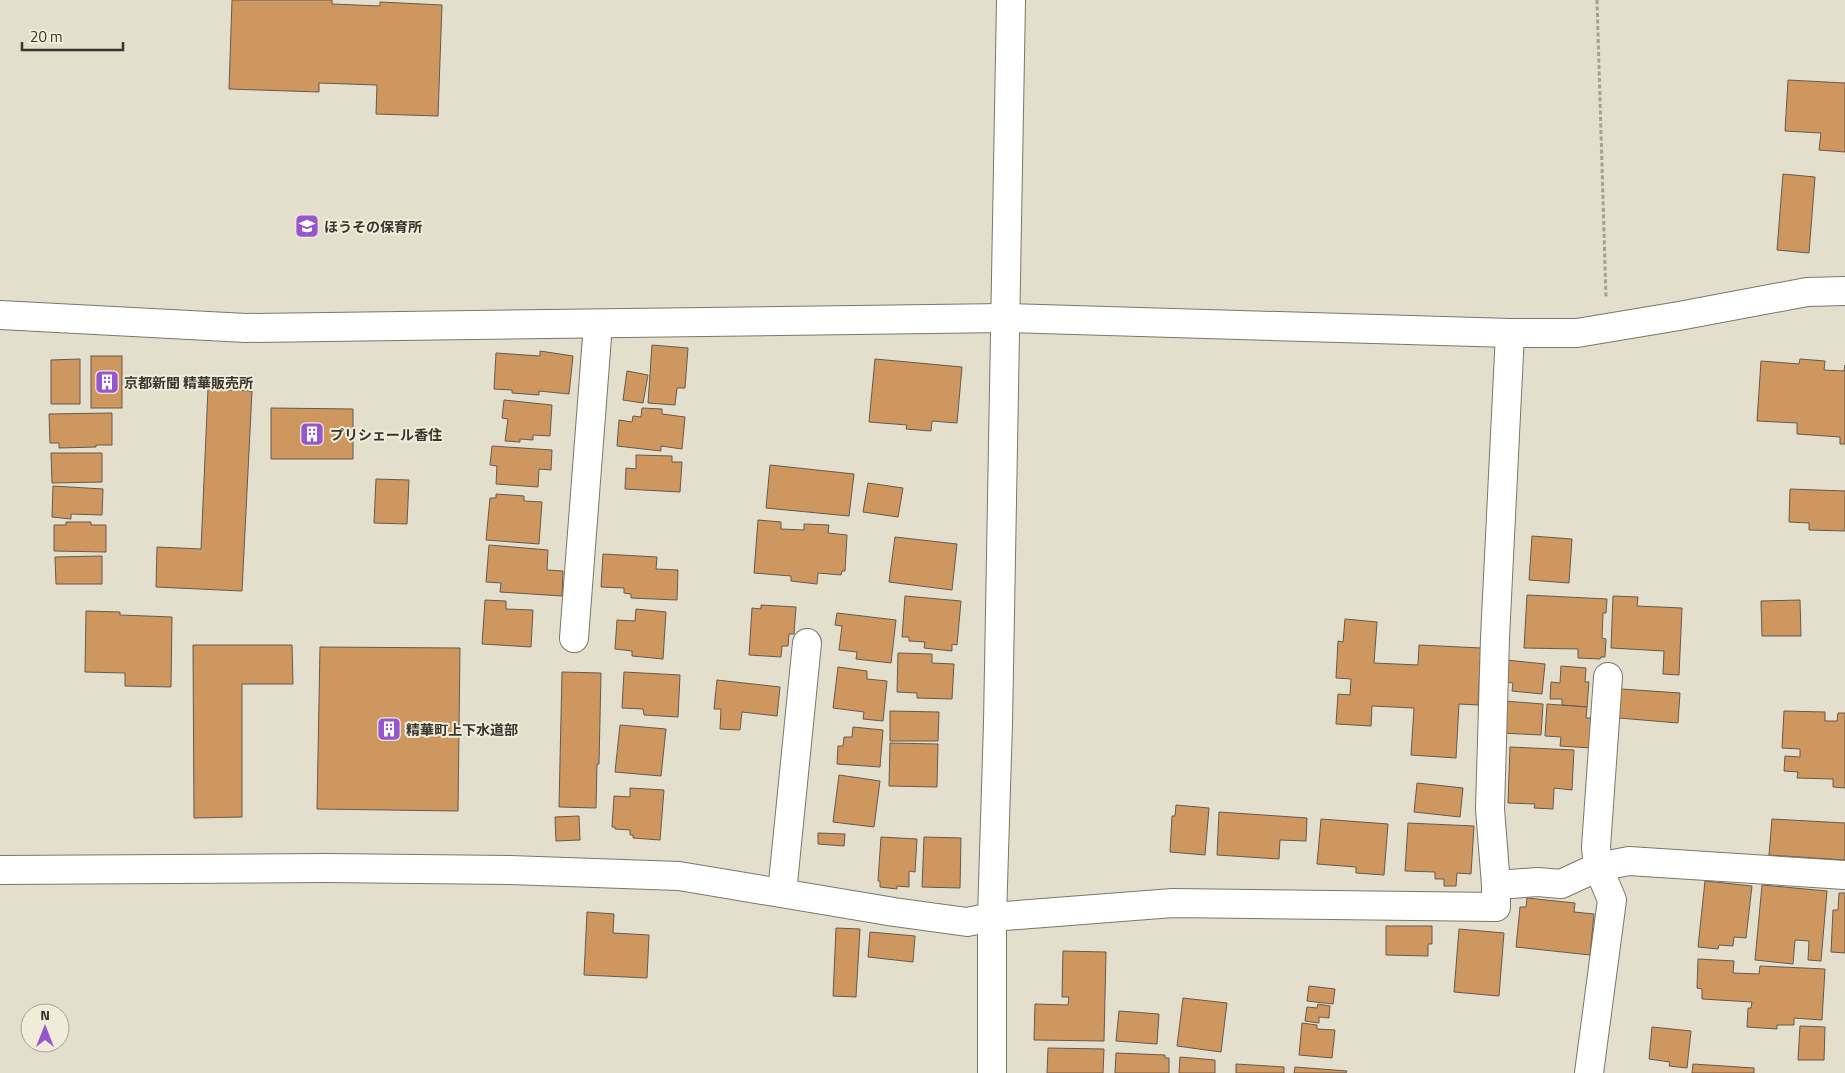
<svg xmlns="http://www.w3.org/2000/svg" width="1845" height="1073" font-family="'Titillium Web','Noto Sans JP',sans-serif">
  <rect width="100%" height="100%" fill="#e4dfcd"/>
  <g fill="#ce9760" stroke="#66594d">
    <path d="M232 0H332V4L380 6V2L442 5 438 116 376 114 377 85 319 83V92L229 89Z"/>
    <path d="M1788 80 1845 83V152L1819 150 1821 133 1785 131Z"/>
    <path d="M1783 174 1815 177 1809 253 1777 250Z"/>
    <path d="M652 345 688 348 685 388H677L675 405 648 403Z"/>
    <path d="M540 351 573 356 569 394 539 391V395L512 393V390L494 389 496 353 540 356Z"/>
    <rect x="91" y="356" width="31" height="52"/>
    <path d="M80 359V404H51V360Z"/>
    <path d="M875 359 962 367 957 423 932 421 931 431 906 429 907 425 869 422Z"/>
    <path d="M1800 359 1825 361 1824 370 1844 371 1845 365V444H1840V437L1797 434V423L1757 421 1761 361 1799 364Z"/>
    <path d="M627 371 648 375 643 403 623 400Z"/>
    <path d="M208 389 252 391 242 591 156 587 157 547 201 549Z"/>
    <path d="M504 400 552 405 550 436 533 435V440L520 439V442L505 441 508 419 502 418Z"/>
    <path d="M271 408 353 409V459H271Z"/>
    <path d="M642 408 662 409V414L685 417 682 449 661 446V451L617 446 619 420 632 422 633 416 641 417Z"/>
    <path d="M112 413V445H96V447L59 448V443H50L49 414Z"/>
    <path d="M492 446 552 450 551 470 539 469 538 487 496 484 497 466 490 465Z"/>
    <path d="M51 453H102V482L52 483Z"/>
    <path d="M636 455 672 456V462H682L680 492 625 489 626 468 636 469Z"/>
    <path d="M770 465 854 474 849 516 766 508Z"/>
    <path d="M376 479 409 480 407 524 374 523Z"/>
    <path d="M868 483 903 488 898 517 863 512Z"/>
    <path d="M53 486 103 489 102 515 71 514V519L52 517Z"/>
    <path d="M1790 489 1845 491V531L1809 530V523L1789 522Z"/>
    <path d="M496 494 524 496V501L542 502 539 544 486 540 490 498H496Z"/>
    <path d="M758 520 781 522V529L804 530V524L829 525 828 533 847 535 845 571H842L841 575 818 573 817 584 791 581V576L754 573Z"/>
    <path d="M66 522H91V525H106V552L54 551V525H66Z"/>
    <path d="M1532 536 1572 539 1569 583 1529 580Z"/>
    <path d="M895 537 957 544 952 590 889 582Z"/>
    <path d="M489 545 548 550 547 570 563 571 562 596 500 592 501 583 486 582Z"/>
    <path d="M603 554 657 557 656 569 678 570 677 600 631 598V594L624 593V588L601 587Z"/>
    <path d="M102 556V584H56L55 557Z"/>
    <path d="M1527 595 1607 599 1606 613H1603L1602 638 1606 639 1605 657H1601L1600 659 1578 658V649L1524 648Z"/>
    <path d="M905 596 961 601 957 645 952 644V651L924 648 925 642 909 641V637H902Z"/>
    <path d="M1613 596 1638 597 1637 606 1682 608 1679 675 1663 674 1664 651 1611 648Z"/>
    <path d="M485 600 506 601V609L533 610 531 647 482 644Z"/>
    <path d="M1800 600 1801 636H1762L1761 601Z"/>
    <path d="M761 605 796 607 794 634H789L788 646H782L781 657 749 655 752 608 761 609Z"/>
    <path d="M636 609 666 612 663 659 632 656V651L615 649 617 620 635 621Z"/>
    <path d="M86 611 120 612V615L172 617 171 687 125 686V673L85 672Z"/>
    <path d="M837 613 896 620 891 663 856 659 857 652 839 650 842 626 835 625Z"/>
    <path d="M1345 619 1377 622 1374 663 1418 665 1419 645 1481 648 1478 705 1459 704 1456 758 1411 755 1414 708 1372 706 1371 726 1336 724 1338 694 1350 695 1351 679 1336 678 1338 641 1343 642Z"/>
    <path d="M193 645H292L293 684H242V817L194 818Z"/>
    <path d="M320 647 460 648 458 811 317 809Z"/>
    <path d="M898 653 932 654V663L954 664 952 699 917 698V693L897 692Z"/>
    <path d="M1506 660 1545 664 1542 694 1512 691 1513 683 1504 682Z"/>
    <path d="M1561 666 1586 668 1585 682H1589L1587 707 1562 705V699H1550L1551 682 1560 683Z"/>
    <path d="M838 667 867 671V679L887 681 883 721 863 719 864 712 833 708Z"/>
    <path d="M562 672 601 673 599 764H597L596 808 559 807Z"/>
    <path d="M624 672 680 675 678 717 644 715 643 709 622 708Z"/>
    <path d="M717 680 780 687 777 716 742 712 740 730 720 729 721 709H714Z"/>
    <path d="M1621 689 1680 693 1678 723 1619 718Z"/>
    <path d="M1504 701 1543 704 1541 735 1501 733Z"/>
    <path d="M1547 704 1587 707 1586 718H1593L1591 748 1560 746 1561 737 1545 736Z"/>
    <path d="M890 711 939 712 938 741H890Z"/>
    <path d="M1784 711 1825 712V721H1837L1838 713H1845V788L1833 787V779L1797 778 1798 772 1784 771 1785 756 1800 757V749L1782 748Z"/>
    <path d="M620 725 666 729 661 776 615 772Z"/>
    <path d="M853 727 883 730 880 767 837 764 838 746H843L844 737H852Z"/>
    <path d="M890 743 938 744 937 787 889 786Z"/>
    <path d="M1510 747 1574 750 1572 790 1554 788 1553 809 1534 808 1535 804 1508 803Z"/>
    <path d="M839 775 880 781 874 827 833 822Z"/>
    <path d="M1417 783 1463 788 1460 817 1414 812Z"/>
    <path d="M630 788 664 790 660 840 633 838V835H630V830L615 829V827H612L614 796 630 797Z"/>
    <path d="M1176 805 1209 808 1205 855 1170 852 1172 816H1175Z"/>
    <path d="M1219 812 1307 818 1306 841 1280 840 1279 859 1217 855Z"/>
    <path d="M579 816 580 840 556 841 555 817Z"/>
    <path d="M1321 819 1388 824 1384 875 1356 873V867L1317 864Z"/>
    <path d="M1772 819 1845 823V860L1769 855Z"/>
    <path d="M1408 823 1474 826 1471 874 1457 873 1456 886H1444V879H1435V872L1405 871Z"/>
    <path d="M818 833 845 834 844 846 818 844Z"/>
    <path d="M881 837 917 839 915 872 909 871V887L897 886V889L880 887V881H878Z"/>
    <path d="M924 837 961 838 960 888 922 887Z"/>
    <path d="M1705 881 1752 886 1746 938 1734 937 1733 946 1719 945 1718 949 1698 947Z"/>
    <path d="M1762 885 1827 891 1821 961 1808 960 1809 941 1795 940 1793 964 1755 960Z"/>
    <path d="M1839 893H1845V953L1831 952 1833 910H1838Z"/>
    <path d="M1527 898 1575 903 1574 912 1594 914 1590 955 1516 947 1520 907H1526Z"/>
    <path d="M587 912 614 914 613 933 649 935 647 978 584 975Z"/>
    <path d="M1386 926H1432V944H1428V956L1386 955Z"/>
    <path d="M836 928 860 929 856 997 833 996Z"/>
    <path d="M1459 929 1504 933 1499 996 1454 992Z"/>
    <path d="M870 932 915 936 913 962 868 957Z"/>
    <path d="M1063 951 1106 952 1104 1041 1034 1040 1035 1004 1068 1005 1069 997H1062Z"/>
    <path d="M1698 959 1734 961 1733 973 1759 974 1760 966 1825 969 1822 1020 1794 1018V1025H1777V1029L1747 1027 1748 1008H1751L1752 1002 1702 999V989L1697 988Z"/>
    <path d="M1309 986 1335 989 1333 1004 1307 1001Z"/>
    <path d="M1183 998 1227 1003 1221 1052 1177 1046Z"/>
    <path d="M1318 1004 1330 1006 1329 1018 1319 1017V1023L1305 1021 1307 1007 1317 1008Z"/>
    <path d="M1119 1011 1159 1014 1157 1044 1116 1041Z"/>
    <path d="M1302 1023 1317 1025V1029L1335 1030 1332 1058 1299 1055Z"/>
    <path d="M1800 1026 1825 1027 1824 1060H1798Z"/>
    <path d="M1652 1027 1691 1031 1687 1068 1669 1066 1670 1062 1649 1059Z"/>
    <path d="M1048 1048 1104 1049 1103 1073H1047Z"/>
    <path d="M1116 1053 1165 1055V1058H1169V1073H1115Z"/>
    <path d="M1180 1057 1215 1060V1073H1179Z"/>
    <path d="M1236 1064 1284 1067V1073H1236Z"/>
    <path d="M1693 1064 1754 1068V1073H1692Z"/>
    <path d="M1295 1067 1347 1071 1346 1073H1294Z"/>
  </g>
  <g fill="none" stroke-linecap="round" stroke-linejoin="round">
    <g stroke="#7b7767" stroke-width="30">
      <g id="minor">
        <path d="M0 315 246 328 1005 318 1510 333H1577L1679 316 1807 292 1845 291"/>
        <path d="M574 638 598 324"/>
        <path d="M0 870 326 868 510 870 679 876 894 912 967 922 992 917 1173 903 1496 907V885L1490 809 1495 638 1510 333"/>
        <path d="M1496 885 1538 882 1561 884 1598 867 1629 861 1845 875"/>
        <path d="M782 893 807 643"/>
        <path d="M992 1073V917L998 723 1011 0"/>
        <path d="M1589 1073 1612 900 1598 867 1596 847 1608 677"/>
      </g>
    </g>
    <path stroke="#a4a193" stroke-width="3" stroke-dasharray="4 2.5" stroke-linecap="butt" d="M1597 0 1606 298"/>
    <use href="#minor" stroke="#fff" stroke-width="28"/>
  </g>
  <defs>
    <g id="school-square" transform="scale(1.25)"><rect x="-9" y="-9" width="18" height="18" rx="4" fill="#9656cc" stroke="#f1ecda"/><path d="M0-5L7-2L0 1L-7-2ZM-4 1L0 2.5L4 1V4Q0 6-4 4Z" fill="#fff"/></g>
    <g id="building-square" transform="scale(1.25)"><rect x="-9" y="-9" width="18" height="18" rx="4" fill="#9656cc" stroke="#f1ecda"/><path d="M-4-6H4V6H1V3H-1V6H-4ZM-2.5-4.3h1.7v1.8h-1.7ZM.8-4.3h1.7v1.8H.8ZM-2.5-1h1.7V.8h-1.7ZM.8-1h1.7V.8H.8Z" fill="#fff"/></g>
  </defs>
  <g fill-rule="evenodd">
    <use href="#school-square" x="307" y="226"/>
    <use href="#building-square" x="107" y="382"/>
    <use href="#building-square" x="312" y="434"/>
    <use href="#building-square" x="389" y="729"/>
  </g>
  <g text-anchor="middle" dominant-baseline="central" stroke-width="4" stroke-linejoin="round" paint-order="stroke">
    <g font-size="14" font-weight="bold" fill="#37362f" stroke="#f1ecda" text-anchor="start">
      <text x="324" y="226">ほうその保育所</text>
      <text x="124" y="382">京都新聞 精華販売所</text>
      <text x="330" y="434">プリシェール香住</text>
      <text x="406" y="729">精華町上下水道部</text>
    </g>
  </g>
  <g transform="translate(45 1028)"><circle r="24" fill="#f1ecda" stroke="#a7a396"/>
  <path d="M0-4L9 19L0 12L-9 19Z" fill="#9656cc"/>
  <text y="-8" font-size="14" font-weight="bold" text-anchor="middle" fill="#37362f">N</text>
  </g>
  <path d="M22 42v8h101v-8" fill="none" stroke="#37362f" stroke-width="2.5"/>
  <text x="30" y="42" font-size="15" fill="#37362f" stroke="#f1ecda" stroke-width="4" paint-order="stroke">20 m</text>
</svg>
